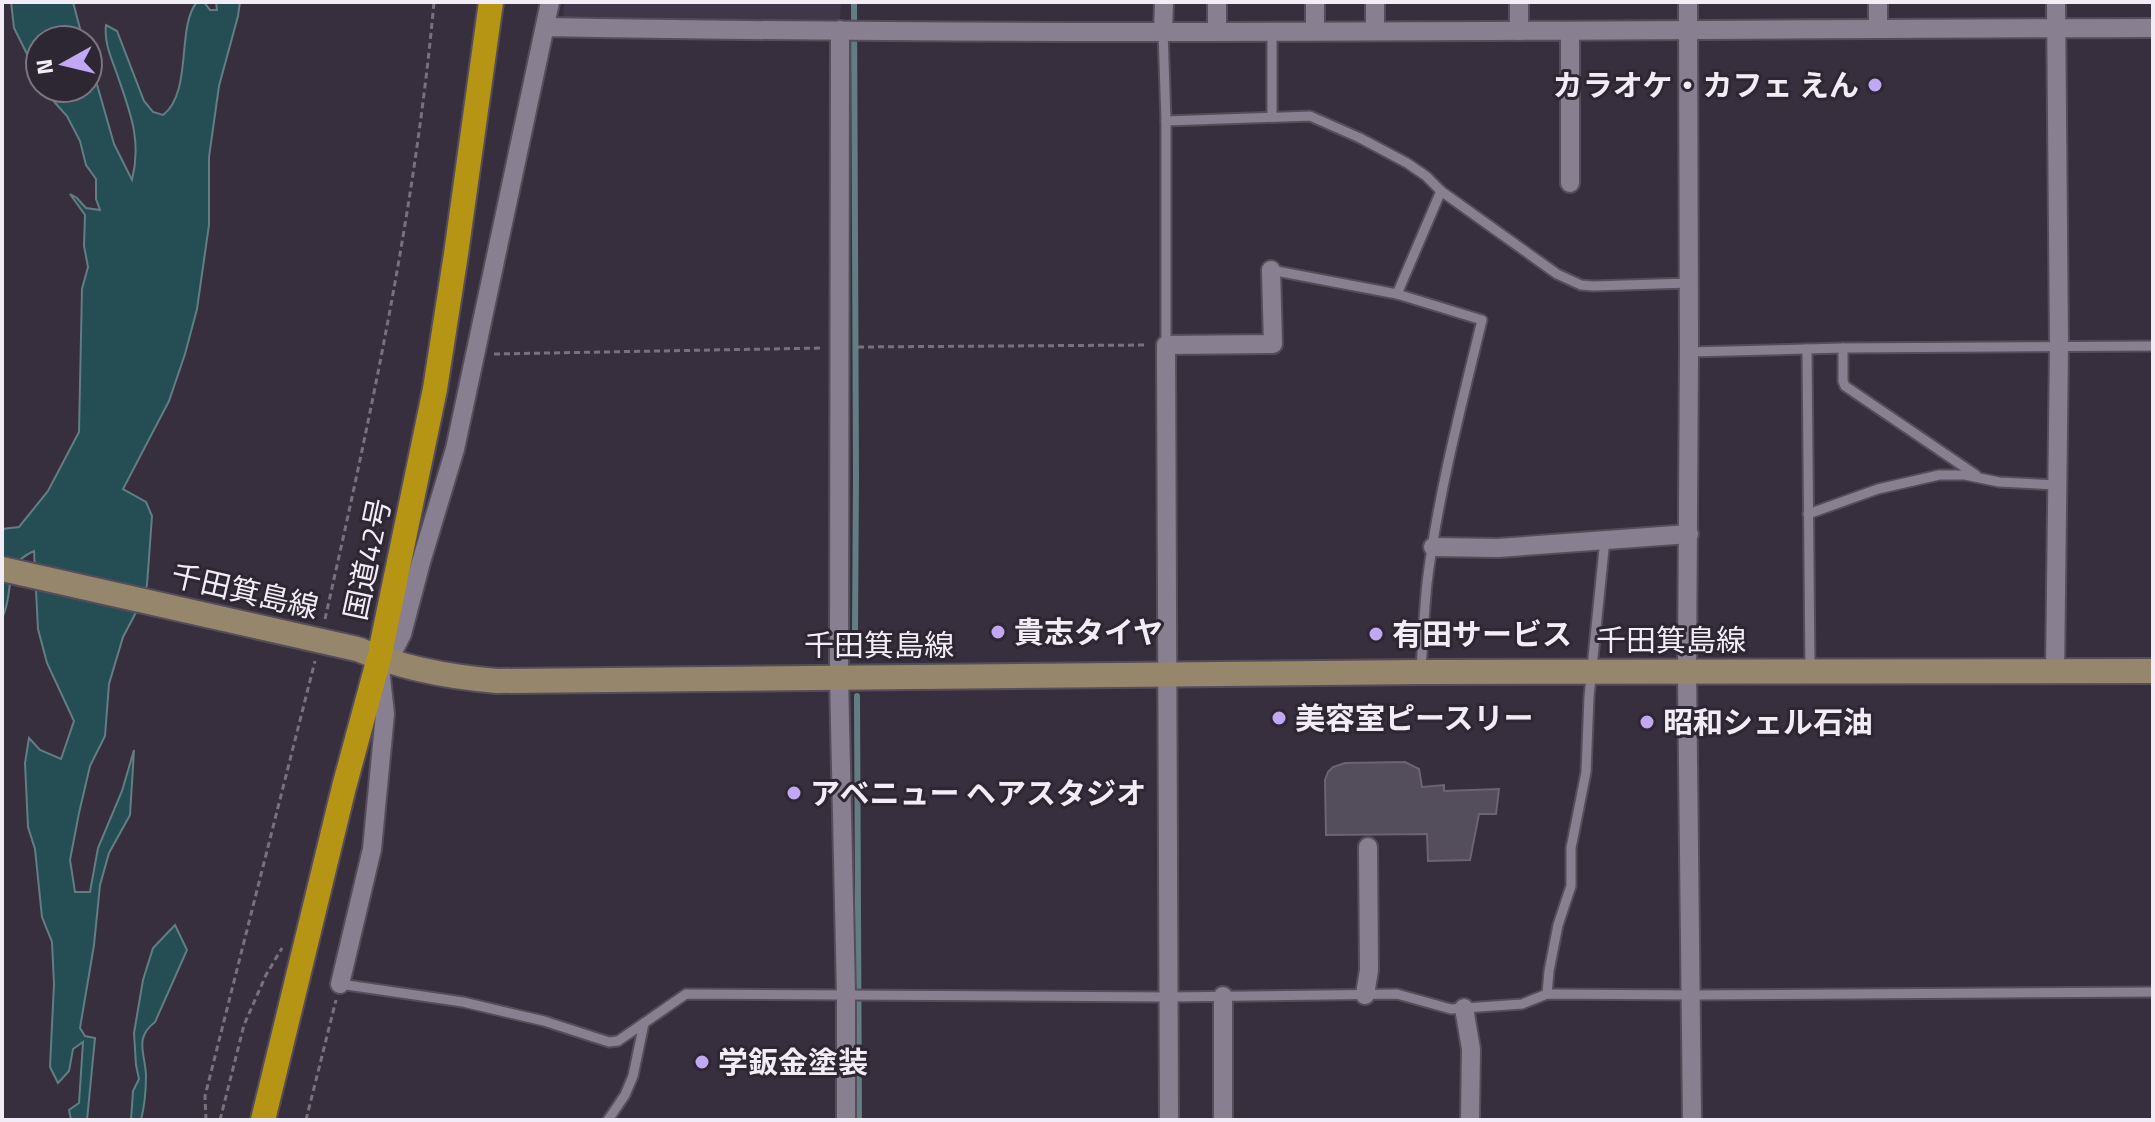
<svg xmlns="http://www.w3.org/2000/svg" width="2155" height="1122" font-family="'Titillium Web','Noto Sans JP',sans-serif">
  <rect width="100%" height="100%" fill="#372f3d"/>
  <path fill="#41374a" d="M564 2H841L840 19 563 20Z"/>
  <g fill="#244e54" stroke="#627d84" stroke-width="2">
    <path d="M11 2H73L83 40H40V80L14 28Z"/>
    <path d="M197 2H204L210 10H217L216 2H240L238 16 219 86 209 157V225L197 309 185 354 169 401 123 489 146 502 152 516 147 585 142 601 123 637 109 684 105 736 90 766 79 813 70 860 75 892H90L98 848 122 791 134 750 130 815 109 853 100 885 94 945 80 1028 85 1036 95 1038 87 1120H71L69 1110 79 1103 83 1042 73 1049 69 1071 58 1083 50 1067 54 984 52 942 42 917 35 849 28 827 25 763 29 738 40 750 61 759 74 721 47 663 38 629 34 551C0 566 16 590 2 618V529L19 527 48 491 79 432 82 289 88 267 84 246 85 215 70 194 77 198 86 208 100 210 96 199V179L86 165 80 141 67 116 47 94 44 88H88V53L114 144 132 180C142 140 130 112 117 74 111 57 104 43 106 25L117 31 144 101 153 112 163 115C193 92 176 27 197 2Z"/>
    <path d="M175 925 187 950 155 1022C134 1038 145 1053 146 1075 146 1091 145 1104 141 1120H131L133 1091 139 1079 136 1065 134 1033 143 980 153 948Z"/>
  </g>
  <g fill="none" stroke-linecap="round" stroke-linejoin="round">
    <g stroke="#627d84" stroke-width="6">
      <path d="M854 2 856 477 855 630"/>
      <path d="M857 696 859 1120"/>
    </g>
  </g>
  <path fill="#544d5b" stroke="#6c6473" stroke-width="2" d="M1405 762 1419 769 1422 787 1444 785V791L1499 789 1496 814H1479L1470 860 1428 861 1427 834 1326 835 1325 780 1328 772 1333 767 1345 763Z"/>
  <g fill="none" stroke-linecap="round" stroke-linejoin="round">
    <g stroke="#554e5a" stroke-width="13">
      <g id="lane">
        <path d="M1163 31 1166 121V345"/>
        <path d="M1272 32V117"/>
        <path d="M1166 121 1310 116 1360 138 1407 163 1426 176 1441 191"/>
        <path d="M1271 270 1397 294"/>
        <path d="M1843 348V381L1845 386 1976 475"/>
        <path d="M1807 349 1810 670"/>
        <path d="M1689 352 1843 348 2153 346"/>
        <path d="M1808 514 1878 489 1939 475H1965L1999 482 2056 485"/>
        <path d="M1421 669C1423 640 1424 612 1427 583 1438 494 1461 407 1482 320L1397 294 1441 191 1557 274 1581 285 1593 286 1689 283"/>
        <path d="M340 984 463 1002 544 1021 609 1042 618 1041 686 994 1167 997 1397 994 1451 1009 1522 1004 1547 994 1692 995 2153 992"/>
        <path d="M1547 994 1549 971 1558 925 1571 886V848L1586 772 1589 697 1605 539"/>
        <path d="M608 1120 625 1095 633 1076 644 1023"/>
      </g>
    </g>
    <g stroke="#554e5a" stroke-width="22">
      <g id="street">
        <path d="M1217 2V31"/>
        <path d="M1375 2V30"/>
        <path d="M1519 2V31"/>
        <path d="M1688 2 1689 352 1687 672 1692 1120"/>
        <path d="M1878 2V28"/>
        <path d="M545 27C1081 37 1617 29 2153 28"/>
        <path d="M840 30 839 677 846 995V1120"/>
        <path d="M1163 31 1164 2"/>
        <path d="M1315 31V2"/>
        <path d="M1570 31V183"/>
        <path d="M1433 547 1498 548 1689 534"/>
        <path d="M388 661 402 634 421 562 455 449 550 2"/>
        <path d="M2055 672 2059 346 2056 2"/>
        <path d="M340 984 372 849 385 714 380 668"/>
        <path d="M1365 995 1369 970 1368 847"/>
        <path d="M1223 996V1120"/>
        <path d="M1464 1008 1471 1049 1470 1120"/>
        <path d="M1169 1120 1166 345 1273 344 1271 270"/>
      </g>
    </g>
    <g stroke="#554e5a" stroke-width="28">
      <path id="secondary" d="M360 650C403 669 450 677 497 681L1421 672 2153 671"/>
    </g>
    <g stroke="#554e5a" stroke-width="28">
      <path id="highway" d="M263 1120 344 787 379 658 435 389 456 254 491 2"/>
    </g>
    <g stroke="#78717d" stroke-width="3" stroke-dasharray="6 4" stroke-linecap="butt">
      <path d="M858 347 1146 345"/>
      <path d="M494 354 822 348"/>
      <path d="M325 619C371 415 415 210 434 2"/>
      <path d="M206 1120 205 1096 315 661"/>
      <path d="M220 1120 244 1025 266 975 282 948"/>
      <path d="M306 1120 336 1000"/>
    </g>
    <use href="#lane" stroke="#888090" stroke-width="9"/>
    <use href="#street" stroke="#888090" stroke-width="18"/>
    <use href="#secondary" stroke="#96866b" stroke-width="24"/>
    <use href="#highway" stroke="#b79514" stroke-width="24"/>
    <g stroke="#554e5a" stroke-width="28" stroke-linecap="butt">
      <path id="secondary-bridge" d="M2 569 357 649"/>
    </g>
    <use href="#secondary-bridge" stroke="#96866b" stroke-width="24"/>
  </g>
  <g fill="#c1a8f3" stroke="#2d2633" stroke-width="3">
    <circle cx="1875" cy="85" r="8"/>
    <circle cx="998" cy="632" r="8"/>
    <circle cx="1376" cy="634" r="8"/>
    <circle cx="1279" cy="718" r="8"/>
    <circle cx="1647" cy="722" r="8"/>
    <circle cx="794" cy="793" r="8"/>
    <circle cx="702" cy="1062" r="8"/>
  </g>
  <g text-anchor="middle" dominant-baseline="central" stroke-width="6" stroke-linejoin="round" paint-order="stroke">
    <g font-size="30" font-weight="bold" fill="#f1ecf5" stroke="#2d2633" text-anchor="start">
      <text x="1859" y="85" text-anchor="end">カラオケ・カフェ えん</text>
      <text x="1014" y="632">貴志タイヤ</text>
      <text x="1392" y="634">有田サービス</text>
      <text x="1295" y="718">美容室ピースリー</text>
      <text x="1663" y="722">昭和シェル石油</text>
      <text x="810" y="793">アベニュー ヘアスタジオ</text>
      <text x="718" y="1062">学鈑金塗装</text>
    </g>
    <g font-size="30" fill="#f1ecf5" stroke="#2d2633">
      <text transform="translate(367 559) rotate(-78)">国道42号</text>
      <text transform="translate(245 591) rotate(13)">千田箕島線</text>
      <text x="1671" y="640">千田箕島線</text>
      <text x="879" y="645">千田箕島線</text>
    </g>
  </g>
  <rect width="2155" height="1122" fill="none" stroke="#f1ecf5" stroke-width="8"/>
  <g transform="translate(64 64) rotate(262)"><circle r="38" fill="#2d2633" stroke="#7b7581" stroke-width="2"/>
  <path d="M0-6L14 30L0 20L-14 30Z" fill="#c1a8f3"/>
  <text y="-12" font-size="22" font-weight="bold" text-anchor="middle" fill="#f1ecf5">N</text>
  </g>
</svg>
